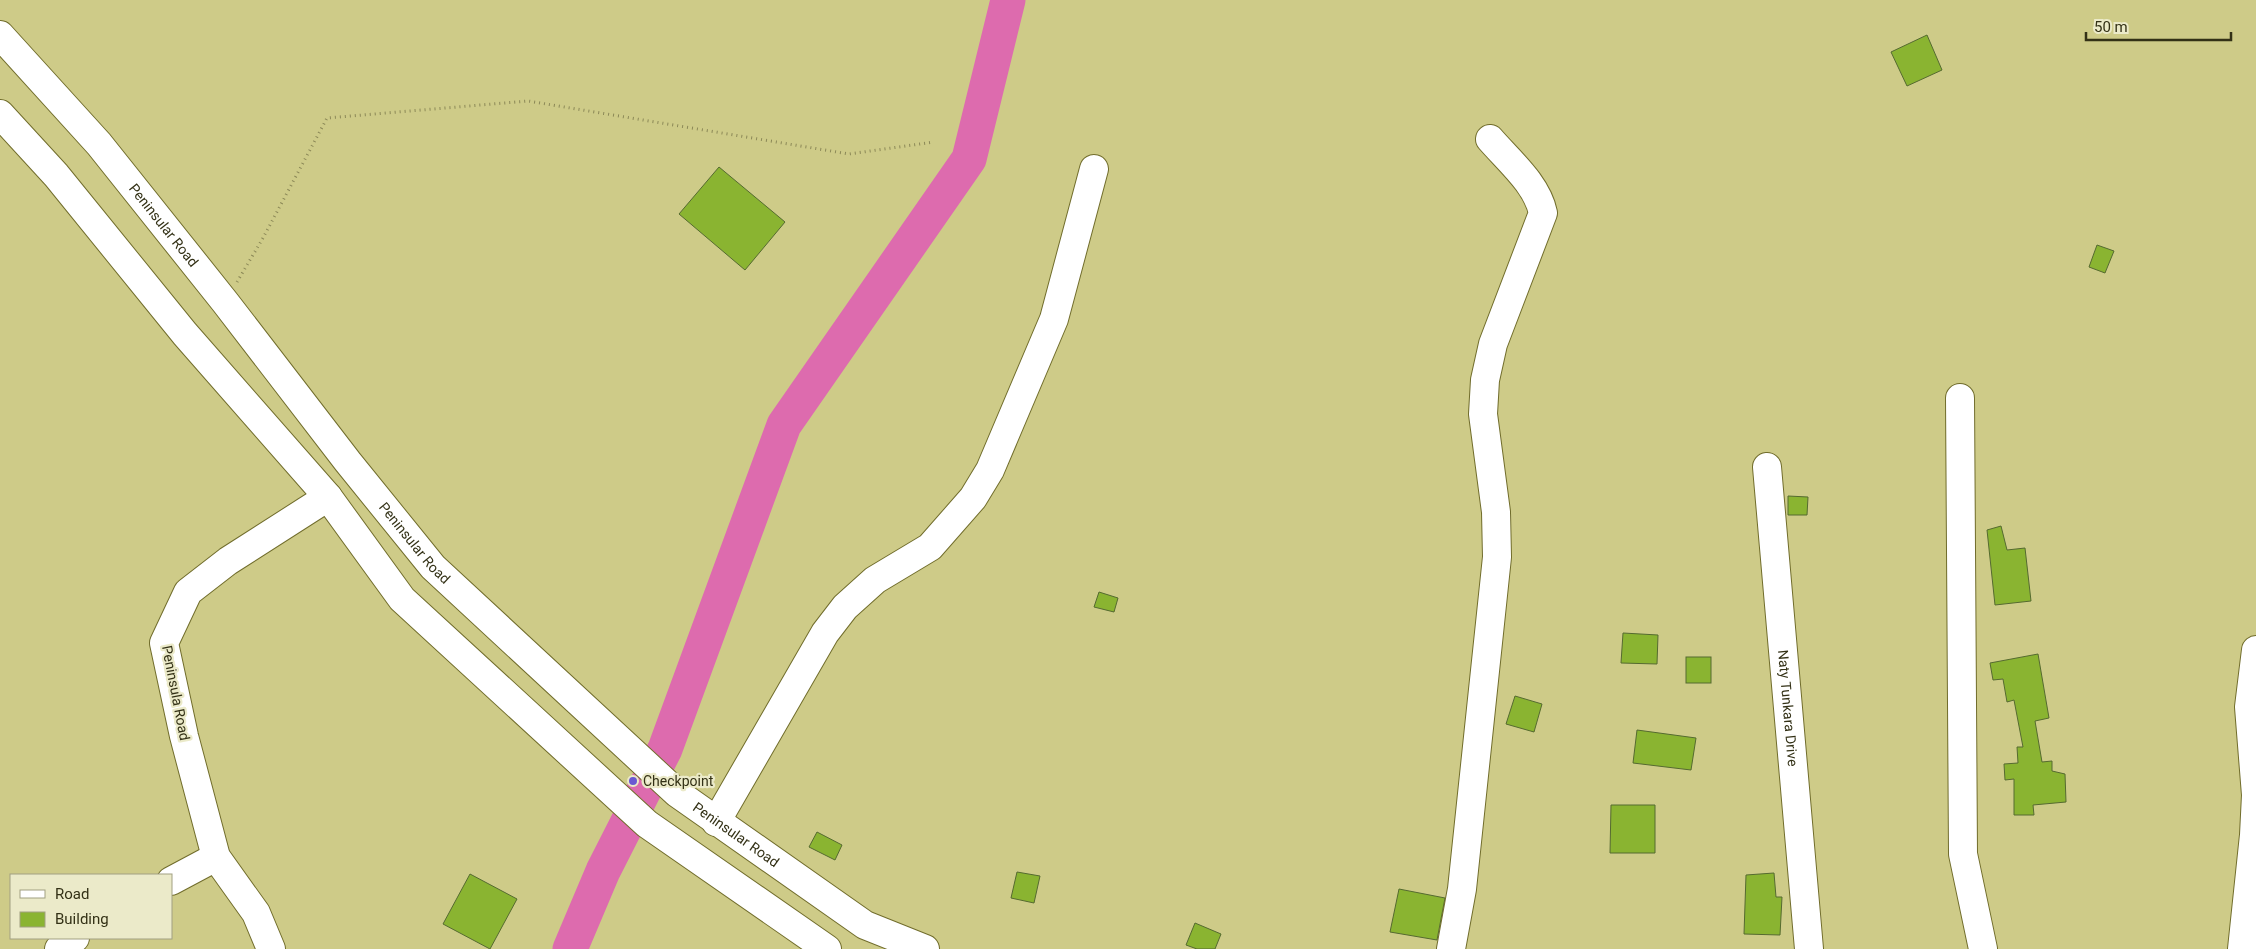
<svg xmlns="http://www.w3.org/2000/svg" width="2256" height="949" font-family="Roboto,sans-serif">
  <rect width="100%" height="100%" fill="#cecb88"/>
  <g fill="none" stroke-linecap="round" stroke-linejoin="round">
    <path stroke="#dd6bae" stroke-width="35" d="M570 949 603 871 665 749 784 425 969 159 1008 0"/>
  </g>
  <g fill="#8ab431" stroke="#556a30">
    <path d="M1927 35 1942 70 1907 86 1891 52Z"/>
    <path d="M719 167 785 222 745 270 679 214Z"/>
    <path d="M2097 245 2114 251 2105 273 2089 267Z"/>
    <path d="M1788 496 1808 497 1807 515H1788Z"/>
    <path d="M2001 526 2007 550 2025 548 2031 601 1995 605 1987 530Z"/>
    <path d="M1099 592 1118 598 1114 612 1094 607Z"/>
    <path d="M1623 633 1658 635 1657 664 1621 663Z"/>
    <path d="M2038 654 2049 718 2035 721 2042 762 2052 761V771L2065 774 2066 802 2033 805 2034 815H2014V779L2005 780 2004 764 2018 763 2017 747H2023L2014 700 2007 702 2003 679 1993 680 1990 663Z"/>
    <rect x="1686" y="657" width="25" height="26"/>
    <path d="M1515 696 1542 704 1534 732 1506 724Z"/>
    <path d="M1637 730 1696 738 1691 770 1633 763Z"/>
    <path d="M1611 805H1655V853H1610Z"/>
    <path d="M817 832 842 845 835 860 809 847Z"/>
    <path d="M1017 872 1040 876 1034 903 1011 898Z"/>
    <path d="M1774 873 1776 897H1782L1780 935 1744 934 1746 875Z"/>
    <path d="M470 874 517 899 490 949 443 924Z"/>
    <path d="M1399 889 1445 898 1437 940 1390 932Z"/>
    <path d="M1195 923 1221 934 1215 949H1197L1186 945Z"/>
  </g>
  <g fill="none" stroke-linecap="round" stroke-linejoin="round">
    <g stroke="#716d2c" stroke-width="30">
      <g id="minor">
        <path d="M1960 398 1963 854 1983 949"/>
        <path id="s1" d="M1767 467 1809 949"/>
        <path d="M716 822 825 633 845 607 875 580 930 547 973 498 990 470 1054 319 1094 169"/>
        <path d="M171 881 216 857"/>
        <path d="M59 949 75 938"/>
        <path d="M271 949 256 913 216 857 184 736 164 643 188 592 228 561 328 497"/>
        <path d="M1451 949 1462 889 1497 557 1496 512 1483 414 1485 380 1493 344 1543 213C1537 184 1509 161 1490 139"/>
        <path d="M2242 949 2254 835 2256 795 2249 707 2256 650"/>
      </g>
    </g>
    <g stroke="#716d2c" stroke-width="30">
      <g id="major">
        <path id="s2" d="M0 35 99 144 225 302 348 462 433 567 677 793 865 925 925 949"/>
        <path d="M0 114 56 175 185 334 328 497 402 599 647 824 827 949"/>
      </g>
    </g>
    <path stroke="#8b8857" stroke-width="3" stroke-dasharray="1 4" stroke-linecap="butt" d="M237 282 263 238 327 118 528 101 849 154 934 142"/>
    <use href="#minor" stroke="#fff" stroke-width="28"/>
    <use href="#major" stroke="#fff" stroke-width="28"/>
  </g>
  <circle fill="#6b58d2" stroke="#ebeac9" stroke-width="2" cx="633" cy="781" r="5"/>
  <g text-anchor="middle" dominant-baseline="central" stroke-width="4.5" stroke-linejoin="round" paint-order="stroke">
    <g font-size="14" fill="#333116" stroke="#ebeac9">
      <text stroke="none"><textPath href="#s2" startOffset="251">Peninsular Road</textPath></text>
      <text stroke="none"><textPath href="#s2" startOffset="656">Peninsular Road</textPath></text>
      <text transform="translate(176 693) rotate(79)">Peninsula Road</text>
      <text stroke="none"><textPath href="#s1" startOffset="242">Naty Tunkara Drive</textPath></text>
      <text stroke="none"><textPath href="#s2" startOffset="1091">Peninsular Road</textPath></text>
    </g>
    <g font-size="14" fill="#333116" stroke="#ebeac9" text-anchor="start">
      <text x="643" y="781">Checkpoint</text>
    </g>
  </g>
  <rect x="10" y="874" width="162" height="65" fill="#ebeac9" stroke="#a1a081"/>
  <rect x="20" y="890" width="25" height="8" fill="#ffffff" stroke="#a1a081"/>
  <text x="55" y="899" font-size="15" fill="#333116">Road</text>
  <rect x="20" y="912" width="25" height="15" fill="#8ab431" stroke="#a1a081"/>
  <text x="55" y="924" font-size="15" fill="#333116">Building</text>
  <path d="M2086 32v8h145v-8" fill="none" stroke="#333116" stroke-width="2.5"/>
  <text x="2094" y="32" font-size="15" fill="#333116" stroke="#ebeac9" stroke-width="4" paint-order="stroke">50 m</text>
</svg>
